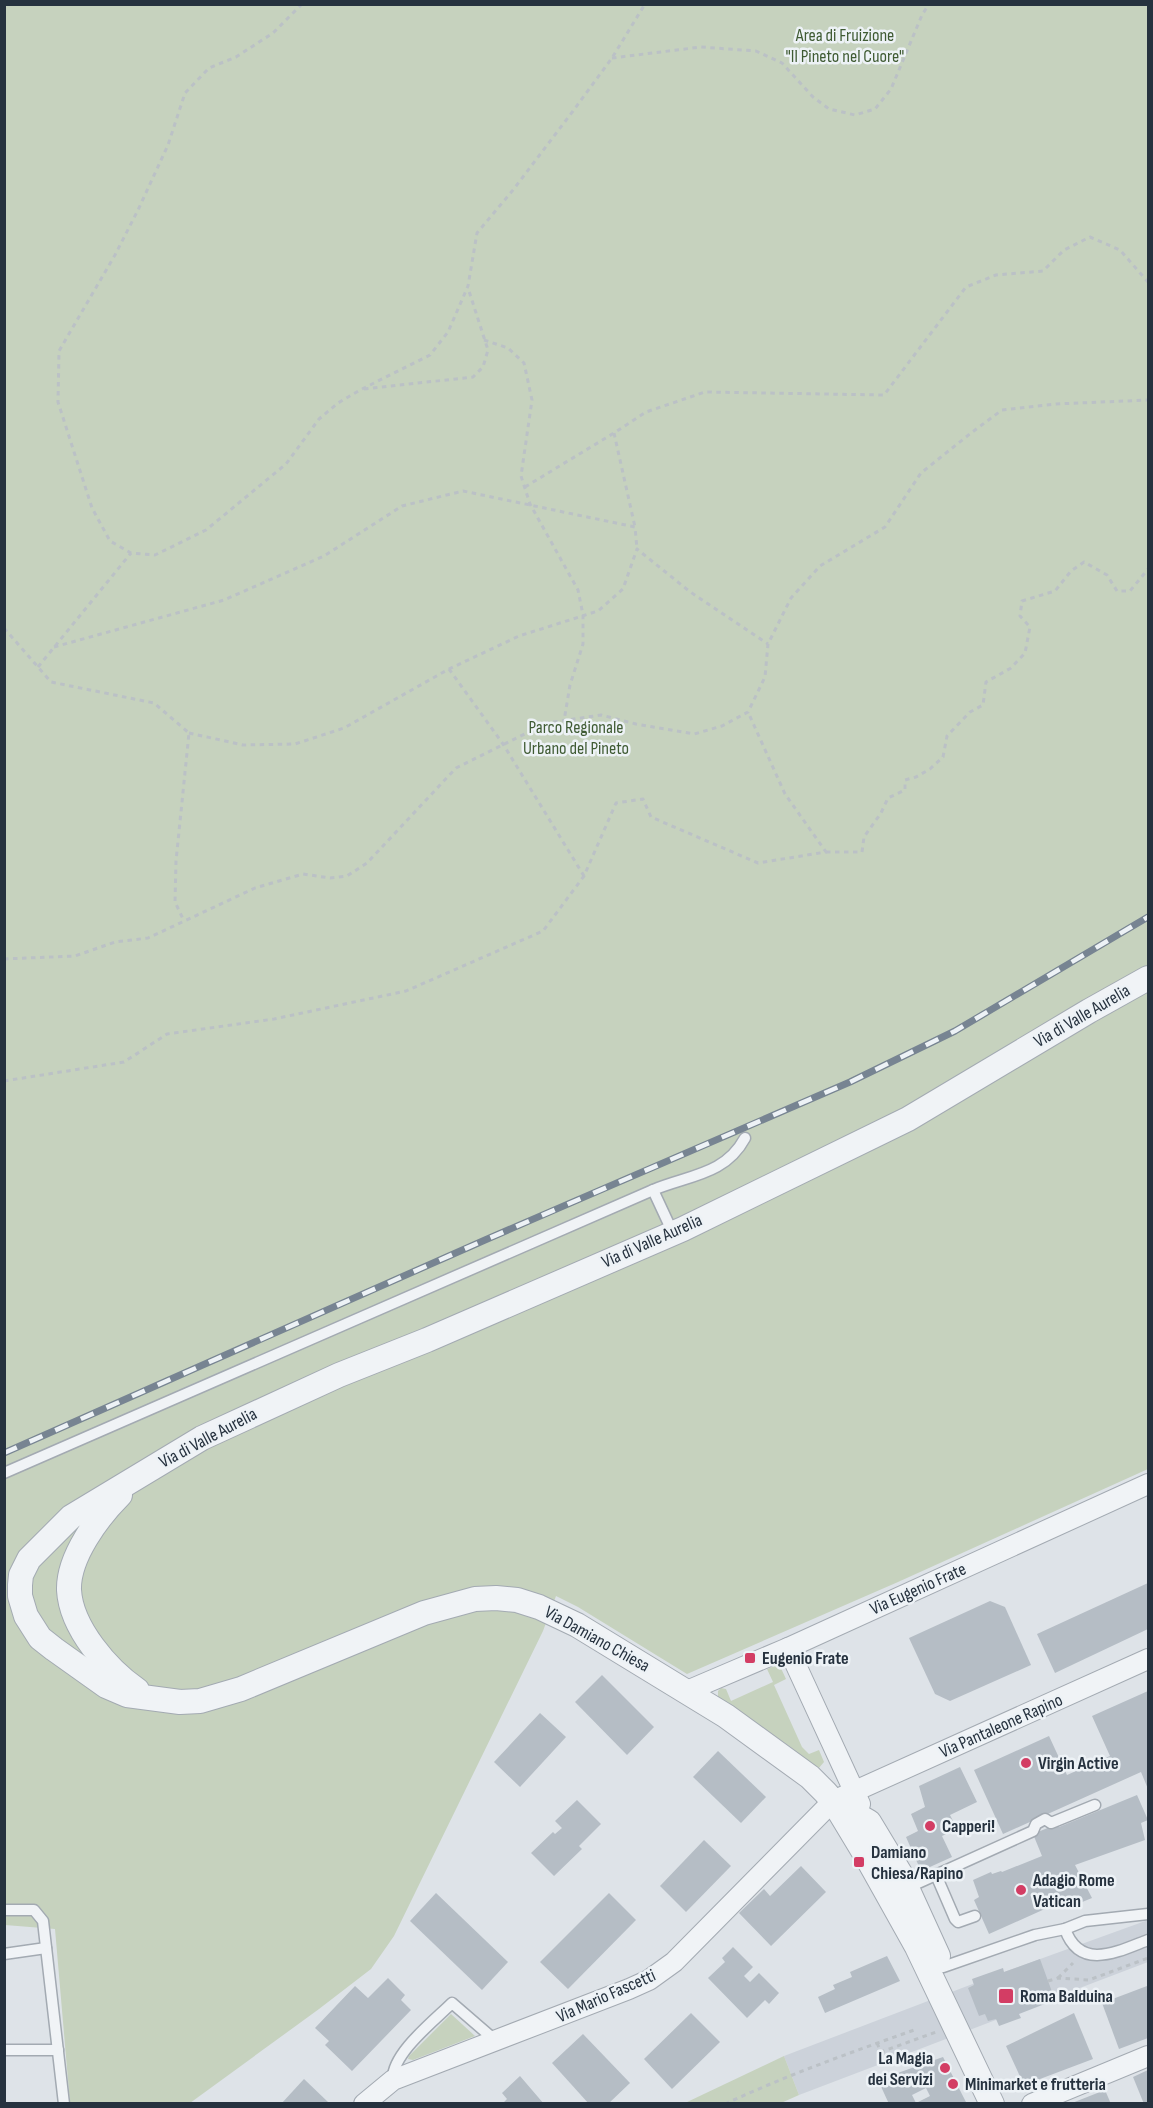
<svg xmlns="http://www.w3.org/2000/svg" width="1153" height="2108" font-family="'Sofia Sans Condensed',sans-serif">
  <rect width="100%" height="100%" fill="#dee3e8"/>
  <path fill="#ccd2da" d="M1148 1920V1962L799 2095 784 2056 1004 1972Z"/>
  <g fill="#c6d2be">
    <path d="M4 5H1148V1469L898 1582 687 1674 578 1607 556 1596 543 1631 394 1936 371 1969 319 2009 190 2103H70L55 1929 5 1925Z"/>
    <path d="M779 1664 786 1679 774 1685 802 1747 809 1754 819 1750 824 1762 818 1769 789 1746 718 1697V1691L721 1688 726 1689 731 1701 773 1682 767 1669Z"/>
    <path d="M451 2014 475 2036 413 2060 408 2059 409 2056Z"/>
    <path d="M784 2056 799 2095 781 2103H685Z"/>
  </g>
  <g fill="#b5bdc5" fill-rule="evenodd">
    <path d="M1148 1583V1629L1055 1673 1037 1634Z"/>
    <path d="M990 1601 1005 1607 1031 1665 950 1701 935 1694 909 1638Z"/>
    <path d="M602 1675 654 1727 627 1755 575 1702Z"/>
    <path d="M1148 1691V1789L1141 1772 1003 1834 974 1770 1049 1736 1067 1775 1110 1756 1092 1716Z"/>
    <path d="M540 1713 566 1737 520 1787 494 1762Z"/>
    <path d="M718 1751 766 1797 741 1823 693 1777Z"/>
    <path d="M960 1767 977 1802 950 1815 957 1829 942 1836 952 1857 921 1871 906 1837 918 1831 911 1814 925 1807 919 1786Z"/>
    <path d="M1137 1795 1148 1820 1141 1823 1145 1840 1075 1865 1092 1898 1070 1907 1067 1899 989 1934 974 1900 979 1897 973 1880 991 1872 992 1874 1001 1871 1002 1872 1042 1856 1033 1834 1050 1827V1829L1058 1825 1059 1827Z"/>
    <path d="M577 1800 601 1824 579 1846 582 1849 554 1876 531 1853 553 1832 555 1834 562 1828 555 1821Z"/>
    <path d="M704 1840 731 1866 686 1912 660 1886Z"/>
    <path d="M801 1866 826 1892 771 1946 739 1913 764 1889 770 1896Z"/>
    <path d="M436 1893 508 1962 482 1990 410 1921Z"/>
    <path d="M609 1893 636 1920 568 1989 540 1962Z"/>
    <path d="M733 1947 753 1967 744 1976 750 1982 759 1973 779 1993 769 2004 765 2000 747 2018 708 1978 725 1962 722 1958Z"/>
    <path d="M887 1956 900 1981 825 2013 818 1997 835 1989 833 1985 852 1977 850 1972Z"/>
    <path d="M1040 1959 1055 2000 1019 2014 1021 2018 999 2026 996 2019 988 2021 985 2014 979 2016 968 1988 974 1985 972 1979 1003 1968 1004 1972Z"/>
    <path d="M388 1978 405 1995 401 2000 411 2010 352 2071 325 2045 329 2041 315 2028 355 1986 368 1998Z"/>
    <path d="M1147 1986 1148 2038 1119 2049 1102 2003Z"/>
    <path d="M691 2013 720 2042 672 2089 644 2059Z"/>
    <path d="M1074 2013 1093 2059 1024 2085 1006 2046Z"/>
    <path d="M583 2034 630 2083 608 2104H589L552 2063Z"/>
    <path d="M943 2057 967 2104H889L878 2080ZM926 2088 930 2096 916 2103 912 2095Z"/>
    <path d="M1148 2070V2104H1144L1133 2077Z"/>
    <path d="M520 2076 544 2104H502L507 2099 502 2093Z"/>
    <path d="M304 2079 328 2102 327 2104H281Z"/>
    <path d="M1105 2090 1111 2104H1072V2103Z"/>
  </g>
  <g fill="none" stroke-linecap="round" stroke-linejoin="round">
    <g stroke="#a3aab2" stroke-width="13">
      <g id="service">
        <path d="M653 1190C689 1175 725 1175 745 1138"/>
        <path d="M4 1473 653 1190 673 1233"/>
        <path d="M936 1875 955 1919 958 1922 975 1916"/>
        <path d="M907 1888 1033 1831 1036 1824 1045 1819 1051 1823 1095 1805"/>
        <path d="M4 1910H34L43 1921 64 2104"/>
        <path d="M1065 1929C1080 1972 1119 1951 1148 1940"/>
        <path d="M4 1954 46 1948"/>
        <path d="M943 1967 1035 1935 1065 1929 1085 1921 1148 1914"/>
        <path d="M4 2050H58"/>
        <path d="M393 2080C391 2054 435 2020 452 2003L496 2041"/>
      </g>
    </g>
    <g stroke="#a3aab2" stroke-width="22">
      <g id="minor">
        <path d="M788 1648 860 1804"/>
        <path d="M687 1691 788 1648 1148 1484"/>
        <path d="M364 2104 393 2080 629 1989 649 1980 674 1962 833 1801 1148 1659"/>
        <path d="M1032 2104 1148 2056"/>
      </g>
    </g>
    <g stroke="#a3aab2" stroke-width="26">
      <g id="tertiary">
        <path d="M120 1495C98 1517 68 1557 69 1590 71 1628 108 1670 137 1690"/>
        <path d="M833 1801 869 1822 901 1875 938 1956"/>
        <path d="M992 2104 917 1947 865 1854 833 1801 825 1792 810 1777 726 1716 577 1625 539 1607 517 1600 496 1598 475 1599 424 1613 241 1689 200 1701 180 1702 127 1695 106 1686 54 1649 40 1638 26 1616 20 1596V1585L21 1575 29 1559 71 1517 202 1438 339 1375 427 1340 683 1229 908 1119 1089 1011 1148 978"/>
      </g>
    </g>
    <g stroke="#bbc1c6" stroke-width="3" stroke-dasharray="4.5 4.5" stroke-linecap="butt">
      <path d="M302 4 273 33 236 57 209 68 185 93 168 145 138 210 115 255 59 351 58 402 92 508 110 541 131 553 155 555 206 530 286 464 319 419 338 403 360 390 430 355 448 332 468 286 477 233 513 190 573 111 612 58 645 4"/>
      <path d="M612 58 701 47 756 51 782 63 813 97 829 109 855 115 875 109 891 89 922 15 929 4"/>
      <path d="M484 340 508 348 524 363 532 400 521 476 530 504 578 590 583 615V644L570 685 564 721"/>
      <path d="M364 389 473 377 483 367 488 350 468 288"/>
      <path d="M614 433 635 527"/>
      <path d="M525 487 614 433 646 412 705 392 884 395 966 287 996 275 1043 271 1064 250 1090 237 1120 250 1148 282"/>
      <path d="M4 628 51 682 154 703 189 733 176 861 175 902 184 921"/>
      <path d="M54 647 224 600 324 556 402 506 463 491 635 527 637 549"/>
      <path d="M38 667 131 553"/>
      <path d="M449 669 503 744 584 876"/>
      <path d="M189 733 243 745 295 744 344 728 449 669 519 636 598 611 623 589 637 549 689 591 768 644"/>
      <path d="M826 852H862L864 837 881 813 888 798 905 790V780L916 777 930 769 943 757 947 736 970 712 983 705 986 682 1011 668 1025 653 1030 627 1020 616 1022 601 1055 591 1071 571 1084 562 1107 575 1117 591H1130L1148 569"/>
      <path d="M4 959 75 956 115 942 148 938 255 888 303 874 330 878 347 876 367 863 456 768 547 723 601 715 636 724 694 734 722 726 748 712 765 677 768 644 791 598 820 566 885 527 921 473 971 433 1002 410 1056 404 1148 400"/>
      <path d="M4 1081 124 1062 167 1034 274 1019 406 991 543 931 584 876 616 803 643 799 651 817 758 863 826 852 785 794 748 712"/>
      <path d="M1058 1978 1073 1963"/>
      <path d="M1048 1981 1058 1978 1089 1980 1148 1958"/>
      <path d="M877 2043 881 2052 936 2032"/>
      <path d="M725 2104C787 2075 852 2052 917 2029"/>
    </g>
    <use href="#service" stroke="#f0f3f6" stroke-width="10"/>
    <use href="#minor" stroke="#f0f3f6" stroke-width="20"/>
    <use href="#tertiary" stroke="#f0f3f6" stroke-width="24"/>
    <g stroke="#778492" stroke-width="7">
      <path id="rail" d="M4 1453 485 1240 850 1082 955 1031 1148 917"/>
    </g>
    <use href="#rail" stroke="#edf2f6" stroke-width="4.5" stroke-dasharray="14" stroke-linecap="butt"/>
  </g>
  <g fill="#d33d64" stroke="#edf2f6" stroke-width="2">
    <rect x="744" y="1652" width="12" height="12" rx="3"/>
    <circle cx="1026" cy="1763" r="6"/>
    <circle cx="930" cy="1826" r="6"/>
    <rect x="853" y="1856" width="12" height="12" rx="3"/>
    <circle cx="1021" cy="1890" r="6"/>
    <rect x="998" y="1988" width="16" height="16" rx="3"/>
    <circle cx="945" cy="2068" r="6"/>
    <circle cx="953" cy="2084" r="6"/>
  </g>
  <g text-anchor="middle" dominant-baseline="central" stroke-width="5" stroke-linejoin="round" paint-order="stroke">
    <g font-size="18" fill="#3f5b33" stroke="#edf2f6">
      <text x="845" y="35">Area di Fruizione<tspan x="845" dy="21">"Il Pineto nel Cuore"</tspan></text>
      <text x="576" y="727">Parco Regionale<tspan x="576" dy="21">Urbano del Pineto</tspan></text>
    </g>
    <g font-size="18" fill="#26323f" stroke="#edf2f6">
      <text transform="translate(1082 1016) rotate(-30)">Via di Valle Aurelia</text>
      <text transform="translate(652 1241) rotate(-24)">Via di Valle Aurelia</text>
      <text transform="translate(208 1438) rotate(-28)">Via di Valle Aurelia</text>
      <text transform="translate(918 1589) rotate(-24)">Via Eugenio Frate</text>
      <text transform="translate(597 1639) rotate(29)">Via Damiano Chiesa</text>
      <text transform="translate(1001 1726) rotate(-24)">Via Pantaleone Rapino</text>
      <text transform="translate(606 1996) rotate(-24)">Via Mario Fascetti</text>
    </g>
    <g font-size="18" font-weight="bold" fill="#26323f" stroke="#edf2f6" text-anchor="start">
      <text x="762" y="1658">Eugenio Frate</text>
      <text x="1038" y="1763">Virgin Active</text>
      <text x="942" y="1826">Capperi!</text>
      <text x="871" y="1852">Damiano<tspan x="871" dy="21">Chiesa/Rapino</tspan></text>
      <text x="1033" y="1880">Adagio Rome<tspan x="1033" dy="21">Vatican</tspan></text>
      <text x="1020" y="1996">Roma Balduina</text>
      <text x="933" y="2058" text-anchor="end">La Magia<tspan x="933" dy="21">dei Servizi</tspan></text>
      <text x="965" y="2084">Minimarket e frutteria</text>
    </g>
  </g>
  <rect width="1153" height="2108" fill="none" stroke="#26323f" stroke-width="12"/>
</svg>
